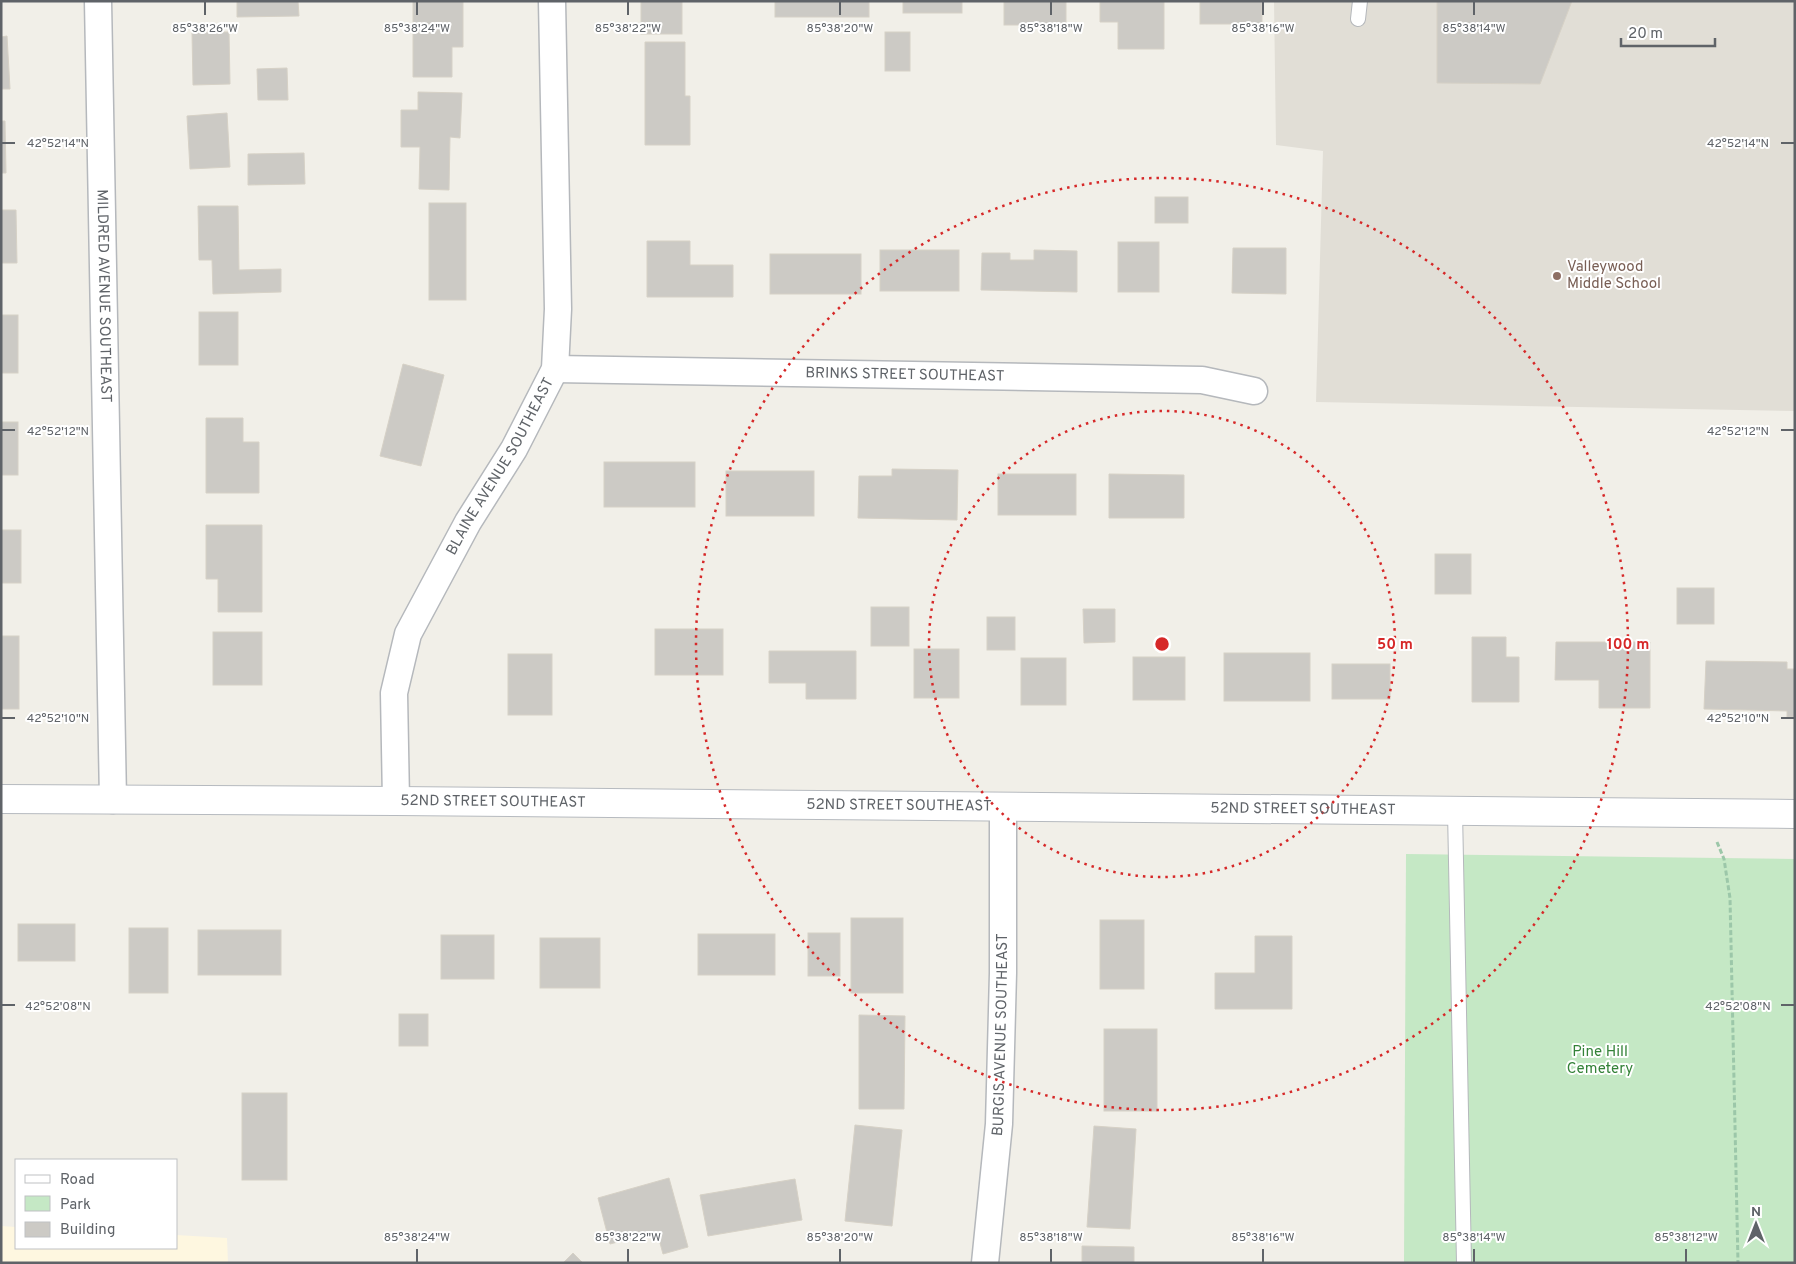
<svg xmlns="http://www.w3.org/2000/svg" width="1796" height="1264" font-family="Overpass,sans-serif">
  <rect width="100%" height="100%" fill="#f1efe8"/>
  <path fill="#fef7e0" d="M1 1226 16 1227V1248H176V1235L227 1238 228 1263H1Z"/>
  <path fill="#e1ded6" d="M1274 1H1795V411L1316 402 1323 151 1276 145Z"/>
  <path fill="#c5e8c5" d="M1406 854 1795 859V1263H1404Z"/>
  <g fill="#cccac5" stroke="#d6d1c6">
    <path d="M237 1H298L299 16 237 17Z"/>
    <path d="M413 1H463V47H452V77H413Z"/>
    <rect x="641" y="1" width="41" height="33"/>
    <rect x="775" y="1" width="94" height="16"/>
    <rect x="903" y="1" width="59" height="12"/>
    <rect x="1004" y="1" width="62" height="24"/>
    <path d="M1100 1H1164V49H1118V22H1100Z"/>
    <rect x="1200" y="1" width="62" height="23"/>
    <path d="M1437 1H1572L1540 84 1437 83Z"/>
    <path d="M192 32H229L230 84 193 85Z"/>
    <rect x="885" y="32" width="25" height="39"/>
    <path d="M7 36 10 89H1V37Z"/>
    <path d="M645 42H685V96H690V145H645Z"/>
    <path d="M287 68 288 100H258L257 69Z"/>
    <path d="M418 92 462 93 460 138 450 137 449 190 419 189 420 147H401V110H418Z"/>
    <path d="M227 113 230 167 190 169 187 116Z"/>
    <path d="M1 121H5L6 173H1Z"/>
    <path d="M304 153 305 184 248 185V154Z"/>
    <rect x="1155" y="197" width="33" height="26"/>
    <rect x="429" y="203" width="37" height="97"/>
    <path d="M198 206H238L239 270 281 269V292L213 294 212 260H199Z"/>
    <path d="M1 210H16L17 263H1Z"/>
    <path d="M647 241H690V265H733V297H647Z"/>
    <rect x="1118" y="242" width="41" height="50"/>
    <path d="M1233 248H1286V294L1232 293Z"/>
    <rect x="880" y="250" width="79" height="41"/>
    <path d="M1034 250 1077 251V292L981 290 982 253H1010V260H1034Z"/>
    <rect x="770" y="254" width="91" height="40"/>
    <rect x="199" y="312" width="39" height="53"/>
    <rect x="1" y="315" width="17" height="58"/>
    <path d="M403 364 444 375 421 466 380 456Z"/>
    <path d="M206 418H243V442H259V493H206Z"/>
    <rect x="1" y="422" width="17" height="53"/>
    <rect x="604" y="462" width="91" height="45"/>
    <path d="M892 469 958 470 957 520 858 518 859 476H892Z"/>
    <rect x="726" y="471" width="88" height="45"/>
    <rect x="998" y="474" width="78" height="41"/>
    <path d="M1109 474 1184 475V518H1109Z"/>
    <path d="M206 525H262V612H218V579H206Z"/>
    <rect x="1" y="530" width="20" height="53"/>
    <rect x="1435" y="554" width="36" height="40"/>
    <rect x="1677" y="588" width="37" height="36"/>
    <rect x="871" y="607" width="38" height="39"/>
    <path d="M1083 609H1115V642L1084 643Z"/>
    <rect x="987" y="617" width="28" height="33"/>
    <rect x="655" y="629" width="68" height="46"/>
    <rect x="213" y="632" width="49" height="53"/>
    <rect x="1" y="636" width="18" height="73"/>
    <path d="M1472 637H1506V657H1519V702H1472Z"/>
    <path d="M1556 642H1650V708H1599V680H1555Z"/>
    <rect x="914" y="649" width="45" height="49"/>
    <path d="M769 651H856V699H806V683H769Z"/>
    <rect x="1224" y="653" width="86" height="48"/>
    <rect x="508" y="654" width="44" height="61"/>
    <rect x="1133" y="657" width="52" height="43"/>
    <rect x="1021" y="658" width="45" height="47"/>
    <path d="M1706 661 1787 662V669H1795V717H1787V711L1704 709Z"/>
    <rect x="1332" y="664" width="58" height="35"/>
    <rect x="851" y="918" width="52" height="75"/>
    <rect x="1100" y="920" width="44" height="69"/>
    <rect x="18" y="924" width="57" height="37"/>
    <rect x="129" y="928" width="39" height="65"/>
    <rect x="198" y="930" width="83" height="45"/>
    <rect x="808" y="933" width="32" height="43"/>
    <rect x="698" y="934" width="77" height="41"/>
    <rect x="441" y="935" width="53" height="44"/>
    <path d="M1255 936H1292V1009H1215V973H1255Z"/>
    <rect x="540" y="938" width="60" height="50"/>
    <rect x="399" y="1014" width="29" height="32"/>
    <path d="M859 1015 905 1016 904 1109H859Z"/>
    <rect x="1104" y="1029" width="53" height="82"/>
    <rect x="242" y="1093" width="45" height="87"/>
    <path d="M855 1125 902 1130 892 1226 845 1221Z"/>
    <path d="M1094 1126 1136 1129 1130 1229 1087 1227Z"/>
    <path d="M669 1178 688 1247 663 1254 657 1232 610 1244 598 1198Z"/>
    <path d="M795 1179 802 1220 708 1236 700 1195Z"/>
    <path d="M1082 1246 1134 1247V1263H1082Z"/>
    <path d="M573 1253 583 1263H563Z"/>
  </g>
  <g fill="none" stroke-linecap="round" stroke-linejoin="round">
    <g stroke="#b5b8bc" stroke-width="16">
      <g id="service">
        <path d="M1358 19 1360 1"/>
        <path d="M1455 811 1464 1263"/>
      </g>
    </g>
    <g stroke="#b5b8bc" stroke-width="29">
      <g id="minor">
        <path id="s1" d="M98 1 113 800"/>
        <path id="s2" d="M555 369 1202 380 1254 391"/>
        <path id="s3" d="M396 801 394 693 408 634 468 522 514 449 555 369 558 309 552 1"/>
        <path id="s4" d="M985 1263 999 1124 1003 973V808"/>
      </g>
    </g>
    <g stroke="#b6babf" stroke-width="30">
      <g id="secondary">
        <path id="s5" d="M1 799 396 801 1795 814"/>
      </g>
    </g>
    <path stroke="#9cc7a9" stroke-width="3" stroke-dasharray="5 2.5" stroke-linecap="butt" d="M1717 842 1724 859 1730 898 1738 1263"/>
    <use href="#service" stroke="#fff" stroke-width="14"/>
    <use href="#minor" stroke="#fff" stroke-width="26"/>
    <use href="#secondary" stroke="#fff" stroke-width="28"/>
  </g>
  <path fill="none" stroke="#5f6368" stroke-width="2" d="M205 2V15M417 2V15M628 2V15M840 2V15M1051 2V15M1263 2V15M1474 2V15M2 143H15M1781 143H1794M2 430H15M1781 430H1794M2 718H15M1781 718H1794M2 1005H15M1781 1005H1794M417 1249V1262M628 1249V1262M840 1249V1262M1051 1249V1262M1263 1249V1262M1474 1249V1262M1686 1249V1262"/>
  <g fill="none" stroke="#d62828" stroke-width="2.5" stroke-dasharray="2.5 5">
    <circle cx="1162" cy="644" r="233"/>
    <circle cx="1162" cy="644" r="466"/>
  </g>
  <circle fill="#8d6e63" stroke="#fff" stroke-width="2" cx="1557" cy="276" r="5"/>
  <g text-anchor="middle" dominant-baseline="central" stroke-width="4" stroke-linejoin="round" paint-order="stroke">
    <g font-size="15" fill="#785e54" stroke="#fff" text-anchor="start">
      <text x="1567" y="267">Valleywood<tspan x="1567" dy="17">Middle School</tspan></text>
    </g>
    <g font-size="15" fill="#5f6368" stroke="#fff">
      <text stroke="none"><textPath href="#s1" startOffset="295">MILDRED AVENUE SOUTHEAST</textPath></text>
      <text stroke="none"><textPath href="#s2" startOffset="350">BRINKS STREET SOUTHEAST</textPath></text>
      <text stroke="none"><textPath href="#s3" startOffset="360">BLAINE AVENUE SOUTHEAST</textPath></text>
      <text stroke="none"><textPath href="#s5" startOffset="492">52ND STREET SOUTHEAST</textPath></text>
      <text stroke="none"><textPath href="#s5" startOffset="898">52ND STREET SOUTHEAST</textPath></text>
      <text stroke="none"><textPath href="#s5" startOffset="1302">52ND STREET SOUTHEAST</textPath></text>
      <text stroke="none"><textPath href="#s4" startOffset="229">BURGIS AVENUE SOUTHEAST</textPath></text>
    </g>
    <g font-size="15" fill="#348238" stroke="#fff">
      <text x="1600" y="1052">Pine Hill<tspan x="1600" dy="17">Cemetery</tspan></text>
    </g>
  </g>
  <g font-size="12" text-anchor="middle" fill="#5f6368" stroke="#fff" stroke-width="4" stroke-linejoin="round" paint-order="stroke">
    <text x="205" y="32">85°38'26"W</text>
    <text x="417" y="32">85°38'24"W</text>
    <text x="628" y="32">85°38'22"W</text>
    <text x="840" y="32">85°38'20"W</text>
    <text x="1051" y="32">85°38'18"W</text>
    <text x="1263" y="32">85°38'16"W</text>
    <text x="1474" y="32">85°38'14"W</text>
    <text x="58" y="147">42°52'14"N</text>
    <text x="1738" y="147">42°52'14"N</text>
    <text x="58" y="435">42°52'12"N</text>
    <text x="1738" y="435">42°52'12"N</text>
    <text x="58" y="722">42°52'10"N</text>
    <text x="1738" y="722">42°52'10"N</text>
    <text x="58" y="1010">42°52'08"N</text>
    <text x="1738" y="1010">42°52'08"N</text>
    <text x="417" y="1241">85°38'24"W</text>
    <text x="628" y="1241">85°38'22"W</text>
    <text x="840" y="1241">85°38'20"W</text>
    <text x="1051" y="1241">85°38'18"W</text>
    <text x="1263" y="1241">85°38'16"W</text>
    <text x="1474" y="1241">85°38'14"W</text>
    <text x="1686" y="1241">85°38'12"W</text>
  </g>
  <circle cx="1162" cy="644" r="8" fill="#d62828" stroke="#fff" stroke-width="2.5"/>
  <g font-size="15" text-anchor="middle" font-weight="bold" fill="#d62828" stroke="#fff" stroke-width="4" stroke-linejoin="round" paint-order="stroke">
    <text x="1395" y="649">50 m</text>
    <text x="1628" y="649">100 m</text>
  </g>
  <rect width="1796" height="1264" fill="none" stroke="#5f6368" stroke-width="5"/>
  <rect x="15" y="1159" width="162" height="90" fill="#ffffff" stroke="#bfc1c3"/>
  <rect x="25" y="1175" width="25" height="8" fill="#ffffff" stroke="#bfc1c3"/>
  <text x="60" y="1184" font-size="15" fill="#5f6368">Road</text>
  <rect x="25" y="1196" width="25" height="15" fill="#c5e8c5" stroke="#bfc1c3"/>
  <text x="60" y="1209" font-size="15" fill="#5f6368">Park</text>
  <rect x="25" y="1222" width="25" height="15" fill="#cccac5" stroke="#bfc1c3"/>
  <text x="60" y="1234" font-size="15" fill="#5f6368">Building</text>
  <g transform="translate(1756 1224)" stroke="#ffffff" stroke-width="4" paint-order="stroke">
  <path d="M0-4L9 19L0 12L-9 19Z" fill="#5f6368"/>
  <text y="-8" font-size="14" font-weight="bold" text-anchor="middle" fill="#5f6368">N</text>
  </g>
  <path d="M1621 38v8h94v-8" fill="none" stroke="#5f6368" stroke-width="2.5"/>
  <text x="1628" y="38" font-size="15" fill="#5f6368" stroke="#ffffff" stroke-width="4" paint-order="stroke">20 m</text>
</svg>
